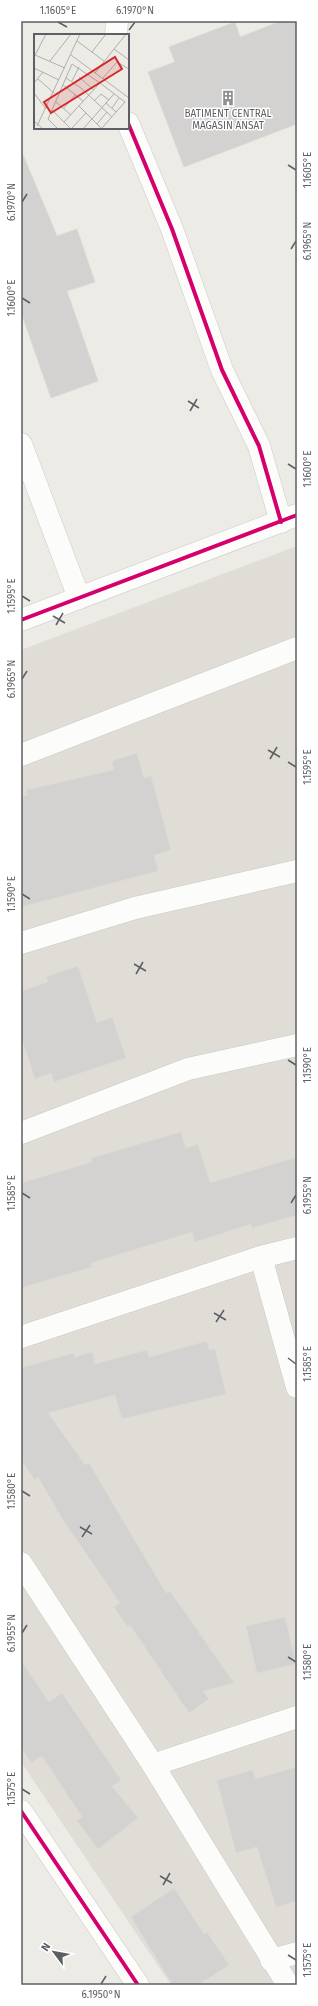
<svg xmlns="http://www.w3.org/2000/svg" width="318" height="2006" font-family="'Fira Sans',sans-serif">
  <rect width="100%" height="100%" fill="#ecebe6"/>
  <path fill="#dfddd6" d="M297 546V1985H171L21 1762V650Z"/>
  <g fill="#d3d2d0" stroke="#dcdad6">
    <path d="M281 21H297V124L184 167 148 72 175 62 169 47 235 22 240 37Z"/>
    <path d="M21 150 57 236 77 229 95 282 67 291 98 381 51 398 21 312Z"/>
    <path d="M137 753 144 778 151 776 171 850 154 855 158 871 21 907V796L28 795 26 790 114 770 112 761Z"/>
    <path d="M78 966 97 1023 112 1017 126 1058 54 1082 51 1073 35 1079 21 1037V991L48 982 46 977Z"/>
    <path d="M181 1132 186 1148 198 1144 210 1183 297 1157V1215L252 1228 251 1224 195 1242 192 1232 91 1263 92 1267 21 1288V1183L92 1162 91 1158Z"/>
    <path d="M207 1341 209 1350 215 1349 226 1394 122 1419 115 1395 48 1413 85 1465 89 1463 166 1593 170 1591 234 1683 203 1691 209 1699 189 1713 130 1625 128 1627 114 1607 120 1603 63 1520 38 1477 35 1480 21 1460V1368L74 1353 75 1357 92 1352 95 1364 147 1350 149 1357Z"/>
    <path d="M285 1617 296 1664 257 1673 246 1626Z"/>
    <path d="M21 1661 49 1702 62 1693 121 1780 112 1786 138 1818 98 1849 77 1821 82 1817 42 1756 31 1763 21 1747Z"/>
    <path d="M297 1767V1901L276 1907 257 1847 236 1853 217 1780 253 1770 255 1779Z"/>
    <path d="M174 1888 204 1934 207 1932 229 1965 198 1985H173L131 1917Z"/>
  </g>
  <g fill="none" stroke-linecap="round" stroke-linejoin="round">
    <g stroke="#c9c9c9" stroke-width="23">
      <g id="minor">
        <path d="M116 35 117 21"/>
        <path d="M128 123 172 229 222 370 259 446 281 522"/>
        <path d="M21 444 79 598"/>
        <path d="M21 620 297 515"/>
        <path d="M21 755 297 648"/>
        <path d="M21 943 135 908 297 871"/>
        <path d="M21 1133 188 1069 297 1045"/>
        <path d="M261 1257 297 1387"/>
        <path d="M21 1337 261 1257 297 1248"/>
        <path d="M21 1563 153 1765 288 1985"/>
        <path d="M153 1765 297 1717"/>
        <path d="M21 1811 138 1985"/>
        <path d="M271 1960 297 1953"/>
      </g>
    </g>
    <use href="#minor" stroke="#fcfcfb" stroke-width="22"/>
    <g stroke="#fff" stroke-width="6">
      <g id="cycleway">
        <path d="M128 123 172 229 222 370 259 446 281 522"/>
        <path d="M21 620 297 515"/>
        <path d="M21 1811 138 1985"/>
      </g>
    </g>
    <use href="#cycleway" stroke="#d6006c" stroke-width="4"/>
  </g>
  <path fill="none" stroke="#5c5f64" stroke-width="1.5" d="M58 22 67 27M129 30 135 22M288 165 296 170M22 202 27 194M291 249 296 241M22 298 30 303M188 401 199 408M190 411 197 399M288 464 296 469M22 596 30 601M53 616 65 623M56 625 63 613M22 679 27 671M268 750 280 757M270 759 277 747M288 762 296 767M22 894 30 899M134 964 146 971M136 974 143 962M288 1060 296 1065M22 1193 30 1198M291 1203 296 1195M214 1313 226 1320M216 1322 224 1310M288 1358 296 1364M22 1491 30 1496M80 1527 92 1534M82 1537 90 1525M22 1633 27 1625M288 1657 296 1662M22 1789 30 1794M160 1876 172 1883M163 1885 170 1873M288 1955 296 1960M101 1984 106 1976"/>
  <defs>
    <g id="building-bare" transform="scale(1.2)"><path d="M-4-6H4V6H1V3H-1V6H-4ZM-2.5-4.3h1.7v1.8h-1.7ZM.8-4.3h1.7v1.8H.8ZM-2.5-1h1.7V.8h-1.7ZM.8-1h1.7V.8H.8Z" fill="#8e9092" stroke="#fff" stroke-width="2.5" paint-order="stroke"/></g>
  </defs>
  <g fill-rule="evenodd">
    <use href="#building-bare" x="228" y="98"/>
  </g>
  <g text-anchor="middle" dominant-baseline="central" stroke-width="3" stroke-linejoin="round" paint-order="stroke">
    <g font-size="10" fill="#5c5f64" stroke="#fff">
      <text x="228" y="114">BATIMENT CENTRAL<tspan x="228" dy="12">MAGASIN ANSAT</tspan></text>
    </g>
  </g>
  <g transform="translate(34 34)">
    <rect width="95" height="95" fill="#ecebe6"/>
    <path fill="none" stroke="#aeafae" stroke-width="1" d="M43 7 70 27M80 15 95 26M58 18 72 0M1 21 31 34M37 21 95 64M0 23 12 0M16 27 37 0M0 34 25 46M61 39 92 0M45 43 60 56M32 44 47 54 78 83M4 45 20 59M68 45 83 28 95 35M38 47 45 33M0 49 9 38M29 51 49 67M0 59 12 75M60 67 67 60 75 66M22 68 37 81M72 69 82 78M45 72 68 95M30 74 42 60M78 74 85 64M18 76 37 95M0 87 9 95M30 88 66 49 91 68 67 95M63 90 73 78M3 92 46 0M24 95 14 85 38 30 66 49M37 95 52 79M49 95 80 60"/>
    <path fill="#d62828" fill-opacity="0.15" stroke="#d62828" stroke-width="2" d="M81 23 88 35 17 79 10 68Z"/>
    <rect width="95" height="95" fill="none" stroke="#5c5f64" stroke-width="2"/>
  </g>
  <rect width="318" height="2006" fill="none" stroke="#ffffff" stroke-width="44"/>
  <g transform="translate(54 1952) rotate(302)" stroke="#ffffff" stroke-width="3" paint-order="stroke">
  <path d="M0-3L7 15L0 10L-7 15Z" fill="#5c5f64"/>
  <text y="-6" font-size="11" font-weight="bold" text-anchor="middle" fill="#5c5f64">N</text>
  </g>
  <rect x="22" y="22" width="274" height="1962" fill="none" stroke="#5c5f64" stroke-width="1.5"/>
  <g font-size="10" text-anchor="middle" fill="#5c5f64">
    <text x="58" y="14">1.1605°E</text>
    <text x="135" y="14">6.1970°N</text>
    <text transform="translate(307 170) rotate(-90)" y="4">1.1605°E</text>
    <text transform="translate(11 202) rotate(-90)" y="4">6.1970°N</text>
    <text transform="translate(307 241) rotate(-90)" y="4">6.1965°N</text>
    <text transform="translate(11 298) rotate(-90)" y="4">1.1600°E</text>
    <text transform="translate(307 469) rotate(-90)" y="4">1.1600°E</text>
    <text transform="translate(11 596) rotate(-90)" y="4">1.1595°E</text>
    <text transform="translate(11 679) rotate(-90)" y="4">6.1965°N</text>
    <text transform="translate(307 767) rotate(-90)" y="4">1.1595°E</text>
    <text transform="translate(11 894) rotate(-90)" y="4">1.1590°E</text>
    <text transform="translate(307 1065) rotate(-90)" y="4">1.1590°E</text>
    <text transform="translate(11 1193) rotate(-90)" y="4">1.1585°E</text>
    <text transform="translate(307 1195) rotate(-90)" y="4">6.1955°N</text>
    <text transform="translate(307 1364) rotate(-90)" y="4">1.1585°E</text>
    <text transform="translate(11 1491) rotate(-90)" y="4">1.1580°E</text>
    <text transform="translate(11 1633) rotate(-90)" y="4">6.1955°N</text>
    <text transform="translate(307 1662) rotate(-90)" y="4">1.1580°E</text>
    <text transform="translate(11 1789) rotate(-90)" y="4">1.1575°E</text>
    <text transform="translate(307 1960) rotate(-90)" y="4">1.1575°E</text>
    <text x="101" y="1998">6.1950°N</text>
  </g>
</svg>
